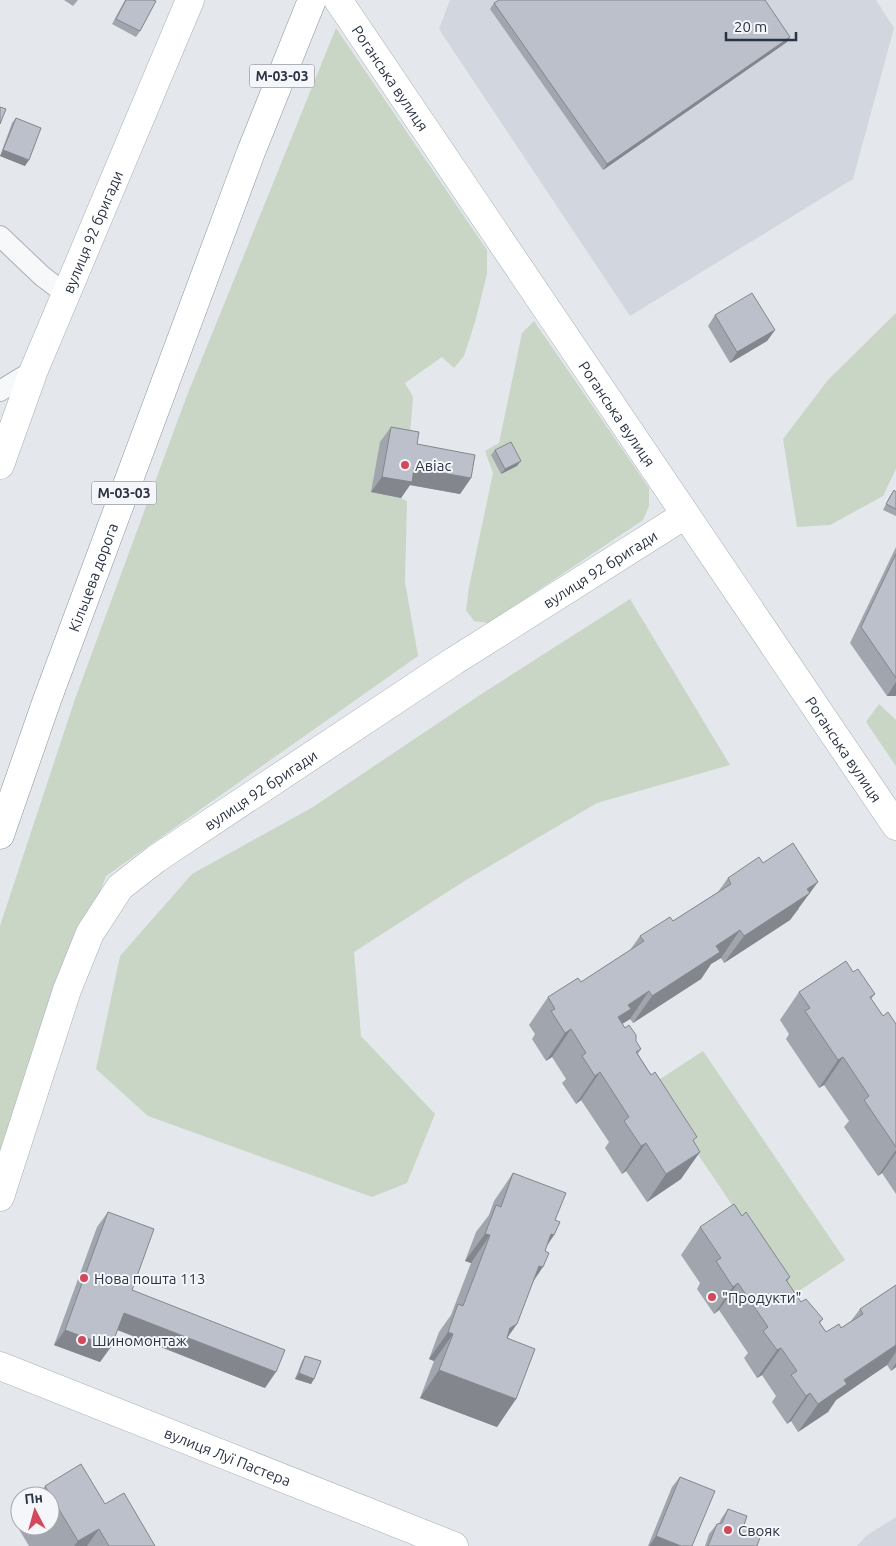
<svg xmlns="http://www.w3.org/2000/svg" width="896" height="1546" font-family="Ubuntu,sans-serif">
  <rect width="100%" height="100%" fill="#e4e7ec"/>
  <g fill="#d2d6de">
    <path d="M450 0H876L894 28 853 179 630 316 439 29Z"/>
    <path d="M896 1517V1546H857L866 1536Z"/>
  </g>
  <g fill="#c9d6c5">
    <path d="M336 28 487 250V274L475 322 464 356 454 368 442 357 405 383 413 397 409 448 371 492 401 498 407 501 405 582 418 656 106 876 0 1165V926L75 699 186 398Z"/>
    <path d="M896 313V469L883 496 830 525 797 527 783 439 828 380Z"/>
    <path d="M534 321 649 488V506L643 520 489 623 474 621 466 610 469 587 493 473 485 451 499 443 522 333Z"/>
    <path d="M630 599 730 765 597 803 466 880 354 952 361 1036 435 1114 407 1183 372 1197 148 1116 96 1069 120 956 192 874 313 807 480 695Z"/>
    <path d="M879 704 896 720V766L866 722Z"/>
    <path d="M703 1051 845 1260 793 1295 651 1085Z"/>
  </g>
  <g fill="none" stroke-linecap="round" stroke-linejoin="round">
    <g stroke="#a9aeb7" stroke-width="22">
      <g id="street">
        <path d="M0 236 42 276 67 295"/>
        <path d="M0 391 34 370"/>
      </g>
    </g>
    <g stroke="#a9aeb7" stroke-width="29">
      <g id="secondary">
        <path id="s1" d="M338 0 896 826"/>
        <path id="s2" d="M0 465 34 370 190 0"/>
        <path id="s3" d="M0 1197 67 990 90 933 120 887 156 859 454 661 685 515"/>
        <path id="s4" d="M0 1366 454 1546"/>
      </g>
    </g>
    <g stroke="#8b94a3" stroke-width="29">
      <g id="highway">
        <path id="s5" d="M0 835 47 700 251 152 312 0"/>
      </g>
    </g>
    <use href="#street" stroke="#f7f8fa" stroke-width="20"/>
    <use href="#secondary" stroke="#fff" stroke-width="28"/>
    <use href="#highway" stroke="#fff" stroke-width="28"/>
  </g>
  <g fill="#a1a5ae">
    <path d="M64 0H78L73 6Z"/>
    <path d="M125 0H153L140 31 136 37 112 24Z"/>
    <path d="M494 3 790 37 787 42 603 170 490 9Z"/>
    <path d="M16 118 25 166 0 156 12 123Z"/>
    <path d="M715 315 775 330 767 341 730 363 708 326Z"/>
    <path d="M391 427 471 478 460 494 410 485 401 498 371 492 380 442Z"/>
    <path d="M495 450 517 466 501 474 491 455Z"/>
    <path d="M894 490 896 492V516L883 510 890 496Z"/>
    <path d="M896 547V696H887L850 643Z"/>
    <path d="M763 863 799 909 797 911 790 920 724 963 721 958 711 964 701 979 633 1023 630 1019 622 1024 641 1049 638 1054 694 1142 681 1179 647 1202 626 1171 622 1174 605 1148 609 1142 581 1100 576 1104 562 1083 566 1079 552 1057 546 1061 532 1039 535 1034 529 1025 548 997 581 982 630 950 640 936 673 921 718 892 728 878Z"/>
    <path d="M853 972 875 994 871 999 883 1016 896 1024V1194L882 1173 878 1176 844 1127 849 1121 824 1085 819 1088 786 1039 789 1034 780 1020 799 992Z"/>
    <path d="M513 1173 555 1220 554 1235 546 1247 533 1282 507 1338 516 1399 497 1427 420 1398 434 1361 429 1359 439 1332 451 1315 471 1263 465 1261 476 1232 489 1215 494 1201Z"/>
    <path d="M108 1212 132 1290 265 1388 117 1330 100 1362 54 1345 97 1227Z"/>
    <path d="M742 1216 790 1277 787 1282 801 1302 823 1319 820 1323 826 1332 841 1328 851 1321 860 1309 896 1285V1367L891 1371 887 1365 836 1400 828 1412 798 1432 791 1421 787 1424 772 1402 776 1396 762 1375 757 1378 744 1358 748 1353 719 1310 714 1314 697 1289 700 1283 681 1255 700 1227Z"/>
    <path d="M305 1356 314 1379 311 1384 295 1379 302 1361Z"/>
    <path d="M680 1477 692 1546H648L672 1487Z"/>
    <path d="M45 1486 155 1546H29L17 1526 20 1522V1526H50V1496H38Z"/>
    <path d="M728 1509 744 1525 757 1546H705L709 1534 717 1524H719L721 1519Z"/>
  </g>
  <g fill="#83868d">
    <path d="M790 37 787 42 603 170 607 164Z"/>
    <path d="M3 150 29 160 25 166 0 156Z"/>
    <path d="M775 330 767 341 730 363 737 352Z"/>
    <path d="M521 461 517 466 501 474 505 469Z"/>
    <path d="M414 468 471 478 460 494 410 485 401 498 371 492 382 477Z"/>
    <path d="M896 682V696H887Z"/>
    <path d="M818 882 790 920 724 963 744 936 807 889Z"/>
    <path d="M740 930 721 958 711 964 701 979 633 1023 652 996 716 946Z"/>
    <path d="M649 991 630 1019 619 1026 618 1017 628 1005Z"/>
    <path d="M571 1029 552 1057 546 1061 565 1033Z"/>
    <path d="M843 1057 824 1085 819 1088 838 1060Z"/>
    <path d="M600 1072 581 1100 576 1104 595 1076Z"/>
    <path d="M646 1143 626 1171 622 1174 641 1146Z"/>
    <path d="M896 1150V1153L882 1173 878 1176Z"/>
    <path d="M700 1152 681 1179 647 1202 666 1174Z"/>
    <path d="M485 1234 490 1235 471 1263 465 1261Z"/>
    <path d="M551 1234 554 1235 535 1263Z"/>
    <path d="M539 1266 543 1267 524 1295Z"/>
    <path d="M738 1283 719 1310 714 1314 733 1287Z"/>
    <path d="M124 1313 276 1372 265 1388 113 1328Z"/>
    <path d="M517 1324 498 1351 510 1328Z"/>
    <path d="M65 1330 111 1347 100 1362 54 1345Z"/>
    <path d="M448 1332 453 1334 434 1361 429 1359Z"/>
    <path d="M896 1345V1352L887 1365 836 1400 828 1412 798 1432 818 1404 844 1380Z"/>
    <path d="M781 1348 762 1375 757 1378 777 1350Z"/>
    <path d="M896 1363V1367L891 1371Z"/>
    <path d="M439 1370 516 1399 497 1427 420 1398Z"/>
    <path d="M299 1373 314 1379 311 1384 295 1379Z"/>
    <path d="M810 1393 791 1421 787 1424 806 1396Z"/>
    <path d="M99 1529 87 1546H74L78 1541Z"/>
    <path d="M656 1536 681 1546H649Z"/>
  </g>
  <g fill="#bbc0ca" stroke="#83868d">
    <path d="M126 0H153L156 1 140 31 116 19Z"/>
    <path d="M499 0H765L790 37 607 164 494 3Z"/>
    <path d="M0 107 6 109 0 124Z"/>
    <path d="M16 118 41 128 29 160 3 150Z"/>
    <path d="M752 293 775 330 737 352 715 315Z"/>
    <path d="M391 427 419 432 417 444 475 455 471 478 414 468 412 482 382 477Z"/>
    <path d="M511 442 521 461 505 469 495 450Z"/>
    <path d="M894 490 896 492V509L886 504Z"/>
    <path d="M896 554V678L861 627Z"/>
    <path d="M793 843 818 882 807 889 810 893 744 936 740 930 716 946 720 952 652 996 649 991 628 1005 631 1009 618 1017 625 1028 629 1025 636 1035V1041L641 1049 636 1052 651 1075 655 1072 697 1137 693 1140 700 1152 666 1174 646 1143 641 1146 624 1121 629 1117 600 1072 595 1076 582 1056 586 1053 571 1029 565 1033 551 1011 555 1009 548 997 578 978 581 982 644 941 640 936 670 917 673 921 731 884 728 878 759 857 763 863Z"/>
    <path d="M846 961 853 972 858 969 875 994 870 997 883 1016 888 1012 896 1024V1147L864 1100 869 1096 843 1057 838 1060 805 1011 810 1008 799 992Z"/>
    <path d="M513 1173 566 1193 555 1220 560 1222 554 1235 551 1234 545 1251 549 1253 543 1267 539 1266 517 1324 510 1328 507 1338 535 1349 516 1399 439 1370 453 1334 448 1332 458 1304 463 1306 490 1235 485 1234 496 1205 501 1207Z"/>
    <path d="M734 1204 742 1216 746 1212 790 1277 786 1280 801 1302 806 1299 823 1319 819 1322 826 1332 839 1324 841 1328 863 1314 860 1309 896 1285V1345L844 1380 847 1384 818 1404 810 1393 806 1396 791 1375 797 1371 781 1348 777 1350 763 1331 768 1327 738 1283 733 1287 716 1261 721 1258 700 1227Z"/>
    <path d="M108 1212 154 1229 132 1290 285 1350 276 1372 124 1313 111 1347 65 1330Z"/>
    <path d="M305 1356 321 1361 314 1379 299 1373Z"/>
    <path d="M81 1464 105 1504 124 1493 155 1546H109L99 1529 78 1541 45 1486Z"/>
    <path d="M680 1477 715 1491 692 1546H681L656 1536Z"/>
    <path d="M728 1509 747 1516 744 1525 762 1532 757 1546H708L717 1524 722 1523Z"/>
  </g>
  <g fill="#d1495b" stroke="#f4f6f9" stroke-width="2">
    <circle cx="405" cy="465" r="5"/>
    <circle cx="84" cy="1278" r="5"/>
    <circle cx="712" cy="1297" r="5"/>
    <circle cx="82" cy="1340" r="5"/>
    <circle cx="728" cy="1530" r="5"/>
  </g>
  <g text-anchor="middle" dominant-baseline="central" stroke-width="4" stroke-linejoin="round" paint-order="stroke">
    <g fill="#f4f6f9" stroke="#676e7b" stroke-width="1">
      <rect x="249.5" y="64.5" width="65" height="23" rx="4"/>
      <rect x="91.5" y="481.5" width="65" height="23" rx="4"/>
    </g>
    <g font-size="14" font-weight="bold" fill="#2b3445">
      <text x="282" y="76">М-03-03</text>
      <text x="124" y="493">М-03-03</text>
    </g>
    <g font-size="15" fill="#2b3445" stroke="#f4f6f9">
      <text stroke="none"><textPath href="#s1" startOffset="94">Роганська вулиця</textPath></text>
      <text stroke="none"><textPath href="#s2" startOffset="251">вулиця 92 бригади</textPath></text>
      <text stroke="none"><textPath href="#s1" startOffset="499">Роганська вулиця</textPath></text>
      <text stroke="none"><textPath href="#s3" startOffset="910">вулиця 92 бригади</textPath></text>
      <text stroke="none"><textPath href="#s5" startOffset="274">Кільцева дорога</textPath></text>
      <text stroke="none"><textPath href="#s1" startOffset="904">Роганська вулиця</textPath></text>
      <text stroke="none"><textPath href="#s3" startOffset="505">вулиця 92 бригади</textPath></text>
      <text stroke="none"><textPath href="#s4" startOffset="245">вулиця Луї Пастера</textPath></text>
    </g>
    <g font-size="15" fill="#2b3445" stroke="#f4f6f9" text-anchor="start">
      <text x="415" y="465">Авіас</text>
      <text x="94" y="1278">Нова пошта 113</text>
      <text x="722" y="1297">"Продукти"</text>
      <text x="92" y="1340">Шиномонтаж</text>
      <text x="738" y="1530">Свояк</text>
    </g>
  </g>
  <g transform="translate(35 1511) rotate(354)"><circle r="24" fill="#f4f6f9" stroke="#a4a8b1"/>
  <path d="M0-4L9 19L0 12L-9 19Z" fill="#d1495b"/>
  <text y="-8" font-size="14" font-weight="bold" text-anchor="middle" fill="#2b3445">Пн</text>
  </g>
  <path d="M726 32v8h70v-8" fill="none" stroke="#2b3445" stroke-width="2.5"/>
  <text x="734" y="32" font-size="15" fill="#2b3445" stroke="#f4f6f9" stroke-width="4" paint-order="stroke">20 m</text>
</svg>
